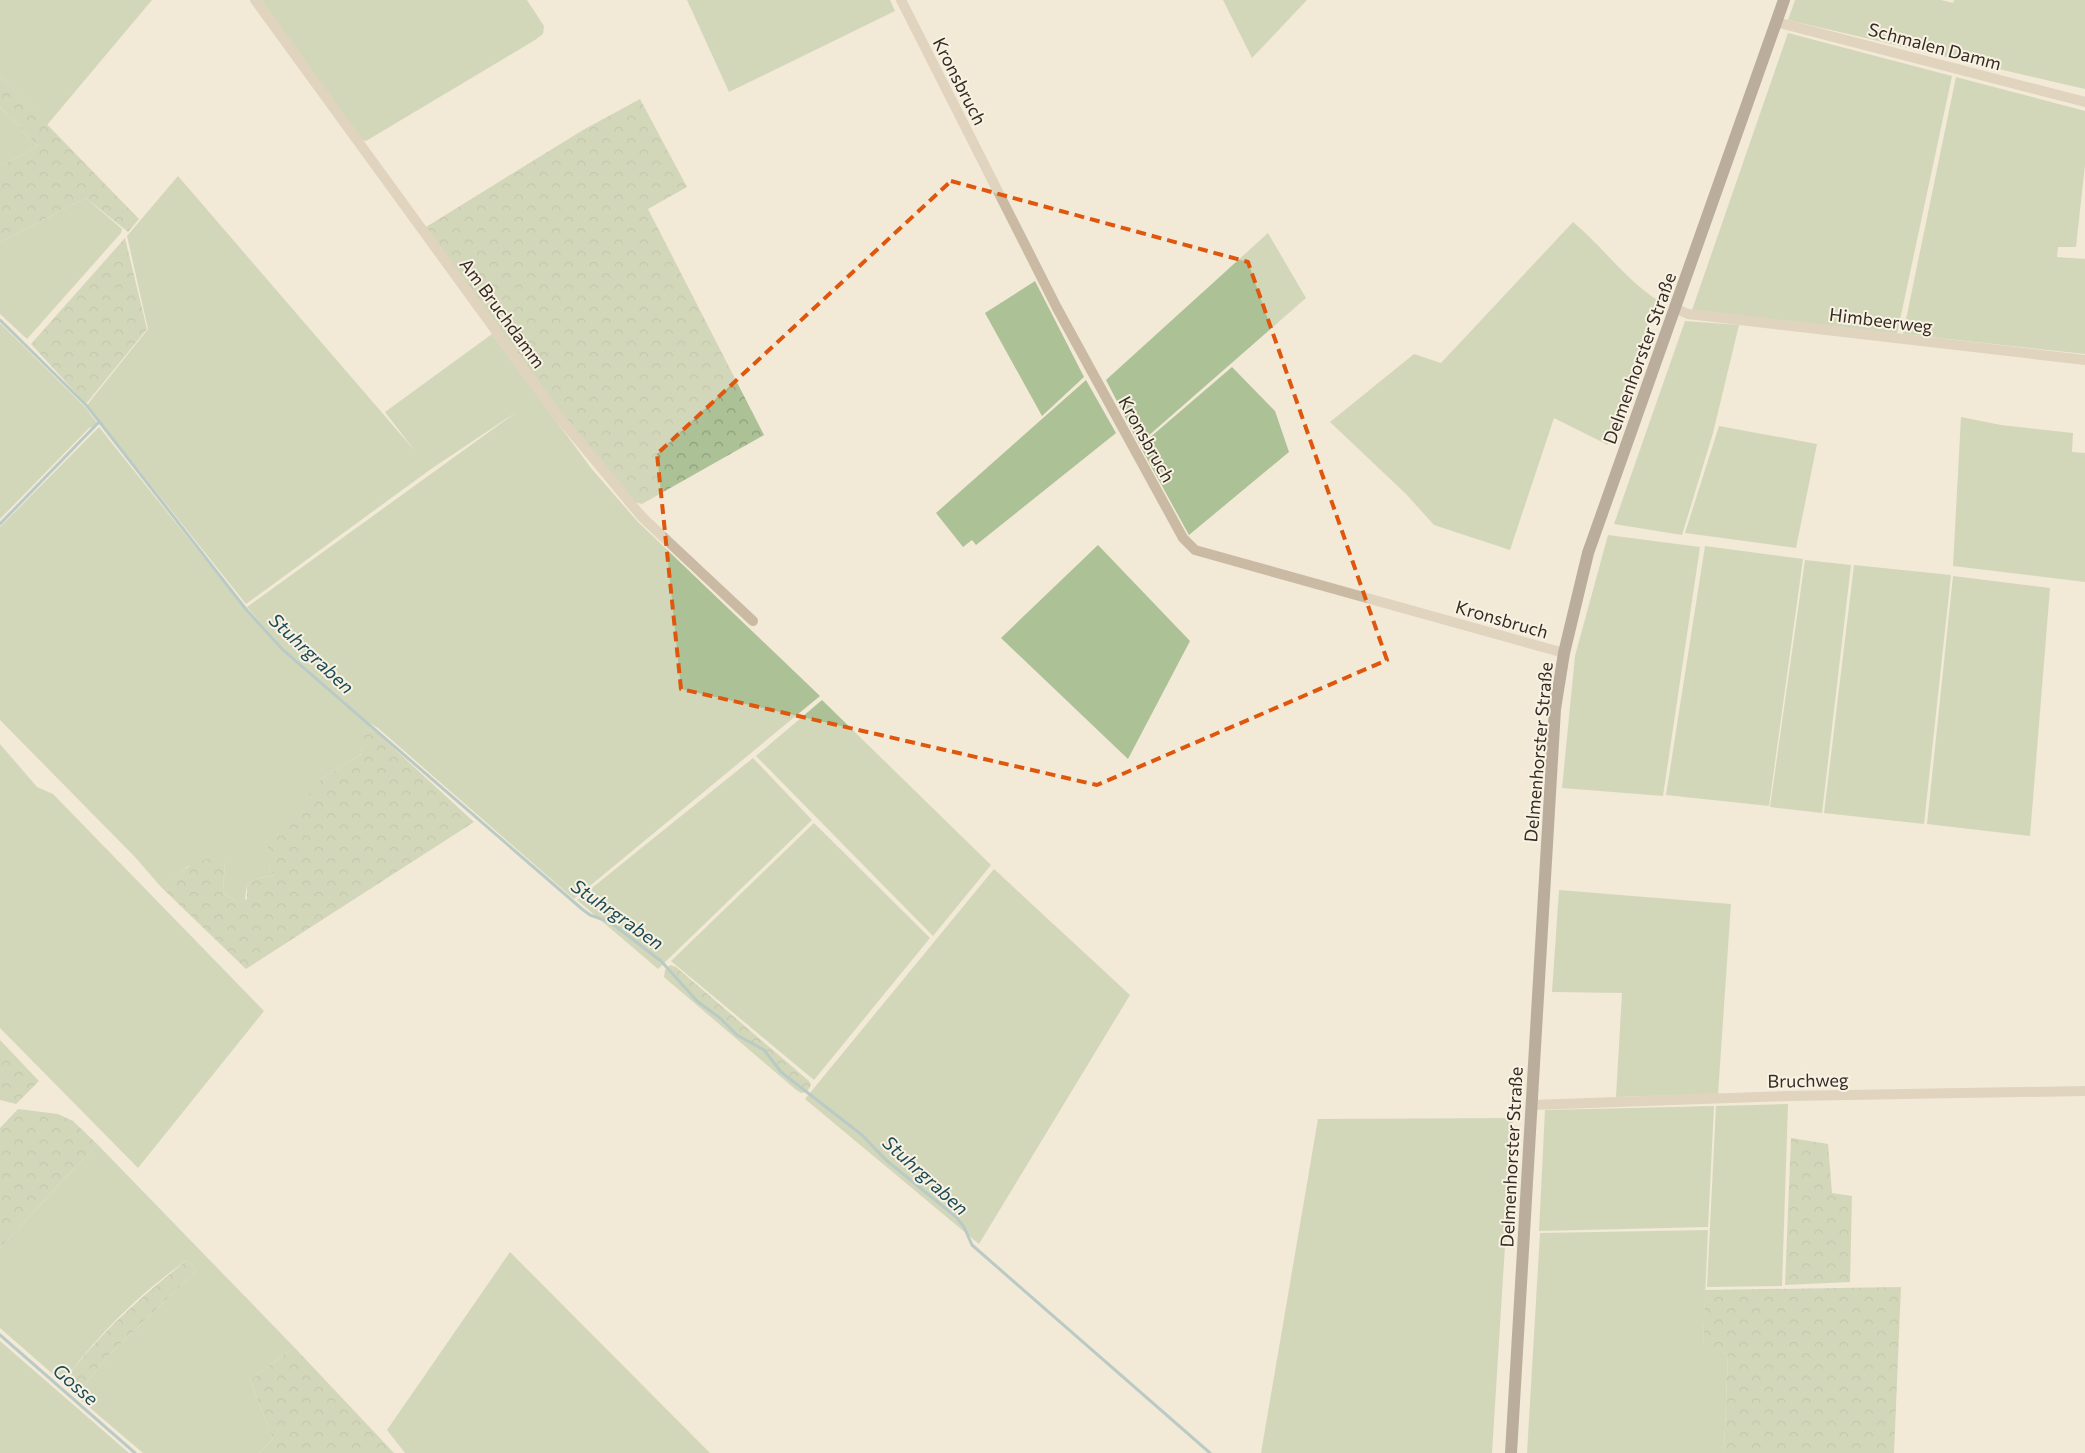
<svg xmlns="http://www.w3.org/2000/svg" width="2085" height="1453" font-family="Commissioner,sans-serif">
  <defs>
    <pattern id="forest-crowns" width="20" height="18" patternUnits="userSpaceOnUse" patternTransform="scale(1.25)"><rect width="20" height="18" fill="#adc197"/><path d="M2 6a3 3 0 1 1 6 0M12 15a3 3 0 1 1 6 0" fill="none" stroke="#8e9d7b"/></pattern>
  </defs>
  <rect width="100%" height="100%" fill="#f2e9d7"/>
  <g fill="#adc197">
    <path d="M0 0H152L47 125 0 76Z"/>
    <path d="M261 0H527L544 26 543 34 535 40 366 141 361 139Z"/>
    <path d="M687 0H890L895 11 729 92Z"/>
    <path d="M1223 0H1307L1252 58Z"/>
    <path d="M1795 0H1941L1953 3 1954 0H2085V89L1788 20Z"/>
    <path d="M1788 33 1952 76 1897 334 1692 310Z"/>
    <path d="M1956 77 2085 111V165L2076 247H2058L2057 257 2085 259V354L1903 334Z"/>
    <path d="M0 107 38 146 0 166Z"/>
    <path d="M178 176 415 451 385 412 492 334 591 468 638 522 820 696 574 899 378 728 368 722 283 649 247 607 518 411 431 469 246 604 87 405 148 329 127 236Z"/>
    <path d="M86 198 122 229 121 233 27 339 0 314V242Z"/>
    <path d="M1573 222C1602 246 1625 279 1657 300L1608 445 1554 418 1510 550 1434 525 1406 494 1330 422 1414 354 1441 363Z"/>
    <path d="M1268 233 1306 298 1139 444 1106 380Z"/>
    <path d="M1035 281 1084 377 1042 416 985 313Z"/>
    <path d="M1685 321 1739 325 1713 433 1682 535 1614 524Z"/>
    <path d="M0 323 86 408 97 423 91 428 90 427 0 519Z"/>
    <path d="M1232 367 1275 411 1289 452 1189 535 1140 446Z"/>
    <path d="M1086 380 1116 433 976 545 972 540 963 547 936 513Z"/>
    <path d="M1961 417 2001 425 2073 433 2072 452 2085 453V582L1953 566Z"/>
    <path d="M1719 426 1817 444 1796 548 1685 533Z"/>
    <path d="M99 427 244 608 283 652 376 732 365 729 361 754 321 779 269 864 273 876 259 878 247 884 245 900 239 902 223 893 225 860 188 866 161 887 135 857 0 720V527Z"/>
    <path d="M1608 535 1700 547 1663 796 1562 788 1575 656Z"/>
    <path d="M1098 545 1190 641 1128 759 1001 638Z"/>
    <path d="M1705 546 1803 559 1769 806 1666 795Z"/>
    <path d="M1805 560 1851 565 1822 813 1770 807Z"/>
    <path d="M1854 565 1951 575 1924 824 1824 813Z"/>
    <path d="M1953 576 2050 588 2030 836 1927 824Z"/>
    <path d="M822 700 991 865 933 936 756 756Z"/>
    <path d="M0 744 37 787 53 794 264 1011 138 1168 0 1028Z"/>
    <path d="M753 758 812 820 658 969 577 900Z"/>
    <path d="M814 823 930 938 814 1080 671 961Z"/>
    <path d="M994 869 1130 995 979 1244 805 1099Z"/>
    <path d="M1559 890 1731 904 1718 1094 1616 1097 1622 993 1552 992Z"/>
    <path d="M1788 1104 1782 1286 1707 1287 1716 1106Z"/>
    <path d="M1714 1106 1708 1227 1539 1231 1545 1110Z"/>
    <path d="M1513 1118 1492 1453H1261L1318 1119Z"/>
    <path d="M97 1144 294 1347 250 1380 273 1439 259 1453H143L76 1396 108 1356 196 1271 187 1260C140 1293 96 1336 63 1383L0 1328V1248Z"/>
    <path d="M1708 1230 1703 1345 1728 1354 1724 1453H1527L1540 1233Z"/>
    <path d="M510 1252 710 1453H405L387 1430Z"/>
    <path d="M0 1341 129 1453H0Z"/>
  </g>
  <g fill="url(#forest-crowns)">
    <path d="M0 76 139 219 128 232 86 198 0 242V166L38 146 0 107Z"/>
    <path d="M640 99 687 187 648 209 764 435 642 504 634 502 543 391 426 227 583 130Z"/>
    <path d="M125 238 147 329 86 404 31 344Z"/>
    <path d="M365 729 376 732 474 822 246 969 161 887C179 873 201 852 225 860L223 893 239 902 247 899V884L259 878 273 876 269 864 268 845 321 779 361 754 362 745 357 735Z"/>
    <path d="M670 965 676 967 809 1081 811 1085 807 1092 801 1093 795 1089 664 977 665 970Z"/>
    <path d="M0 1040 39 1081 16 1104 0 1100Z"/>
    <path d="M18 1109 58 1114 73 1121 97 1144 0 1248V1128Z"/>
    <path d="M1791 1138 1828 1144 1832 1193 1852 1196 1850 1282 1785 1285Z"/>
    <path d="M187 1260 196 1271 108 1356 76 1396 63 1383C97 1335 141 1297 187 1260Z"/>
    <path d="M1901 1287 1894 1453H1724L1728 1354 1703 1346 1705 1290Z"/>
    <path d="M294 1347 394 1453H259L273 1439 250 1380Z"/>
  </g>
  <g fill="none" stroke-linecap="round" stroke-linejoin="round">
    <g stroke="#75a5af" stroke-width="3">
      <path d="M0 320 87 406 245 608 283 650 582 909 590 915 610 922 661 961 697 1001 720 1018 737 1035 764 1050 781 1072 862 1135 886 1160 956 1217 964 1227 972 1245 1210 1453"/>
      <path d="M0 524 98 423"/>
      <path d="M0 1335 135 1453"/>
    </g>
    <g stroke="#cabaa3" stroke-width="10">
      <path d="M255 0 555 412 642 517 753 621"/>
      <path d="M901 0 1057 308 1183 538 1195 550 1564 653"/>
      <path d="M1776 22 2085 102"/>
      <path d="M1675 308 1688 314 2085 360"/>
      <path d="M1532 1105 1789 1096 2085 1091"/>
    </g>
    <path stroke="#776555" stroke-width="12" d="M1511 1453 1555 709 1564 653 1588 553 1784 0"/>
  </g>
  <path d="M0 0H2085V1453H0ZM951 181 1248 262 1387 660 1097 785 681 689 657 454Z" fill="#f2e9d7" fill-opacity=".55" fill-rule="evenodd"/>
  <path fill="none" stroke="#df570d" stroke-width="4" stroke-dasharray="10 6" stroke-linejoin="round" d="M951 181 1248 262 1387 660 1097 785 681 689 657 454Z"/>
  <g text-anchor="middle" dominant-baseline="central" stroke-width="4" stroke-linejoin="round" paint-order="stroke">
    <g font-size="18" fill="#342c25" stroke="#f9f2e3">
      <text transform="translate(1935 46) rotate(15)">Schmalen Damm</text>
      <text transform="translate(960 81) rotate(63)">Kronsbruch</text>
      <text transform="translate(503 313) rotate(54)">Am Bruchdamm</text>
      <text transform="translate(1881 320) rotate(7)">Himbeerweg</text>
      <text transform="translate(1639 358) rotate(-70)">Delmenhorster Straße</text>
      <text transform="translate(1147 439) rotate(61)">Kronsbruch</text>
      <text transform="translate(1502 619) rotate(16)">Kronsbruch</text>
      <text transform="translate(1538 752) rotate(-85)">Delmenhorster Straße</text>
      <text transform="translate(1808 1080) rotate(-1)">Bruchweg</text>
      <text transform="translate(1511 1157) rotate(-87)">Delmenhorster Straße</text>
    </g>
    <g font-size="19" font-style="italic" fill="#1a4b57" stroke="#f9f2e3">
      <text transform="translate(312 653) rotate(43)">Stuhrgraben</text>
      <text transform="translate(618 914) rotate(35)">Stuhrgraben</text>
      <text transform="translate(926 1175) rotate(42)">Stuhrgraben</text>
      <text transform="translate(76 1384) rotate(41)">Gosse</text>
    </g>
  </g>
</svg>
